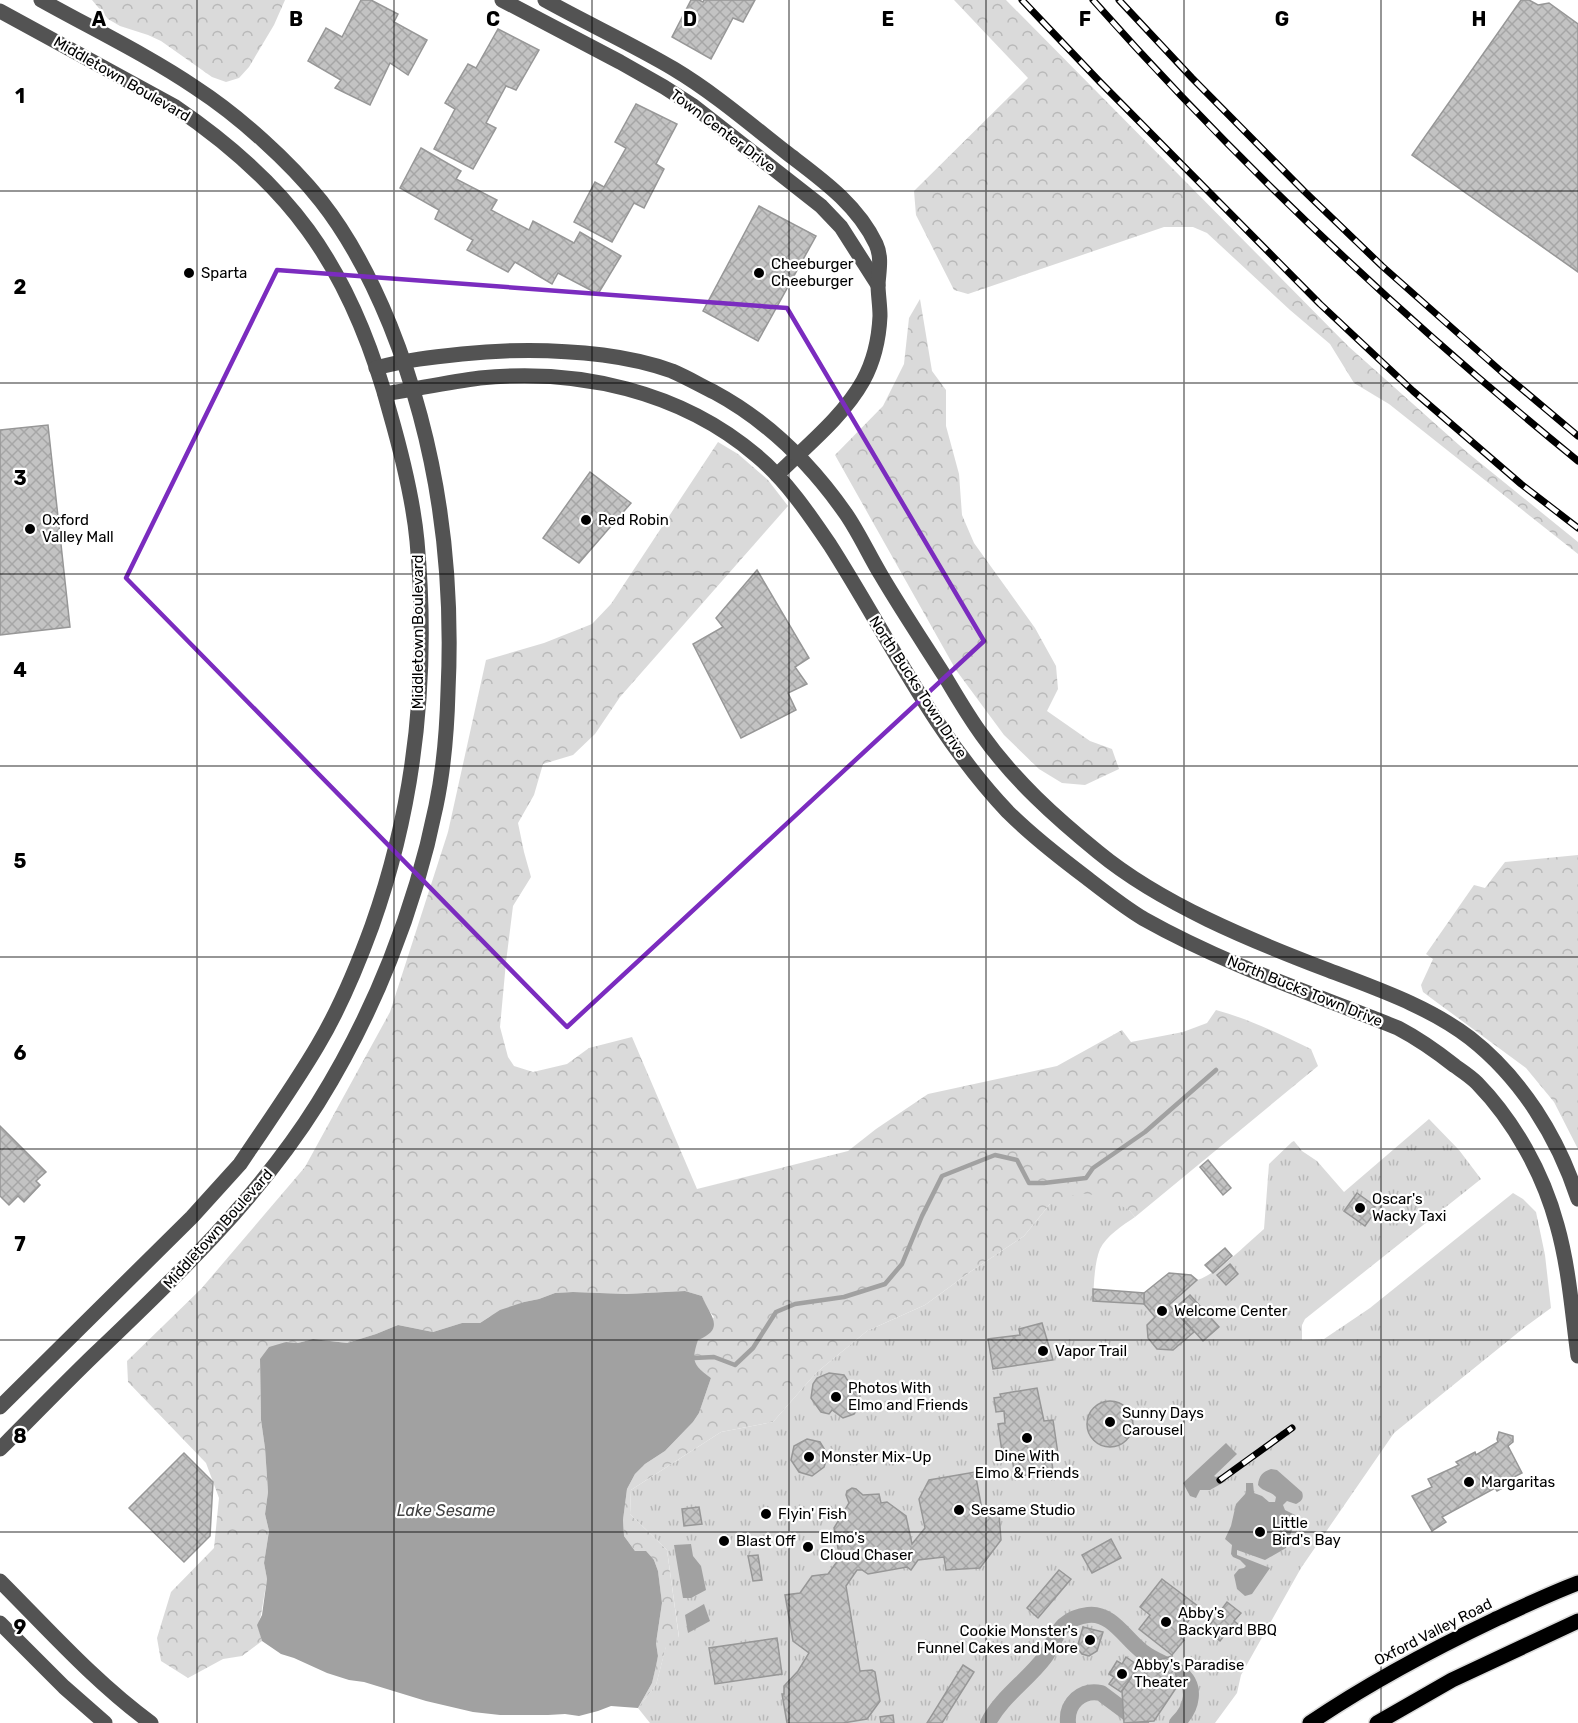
<svg xmlns="http://www.w3.org/2000/svg" width="1578" height="1723" font-family="Rubik,sans-serif">
  <defs>
    <pattern id="forest-crowns" width="20" height="18" patternUnits="userSpaceOnUse" patternTransform="scale(1.5)"><rect width="20" height="18" fill="#dadada"/><path d="M2 6a3 3 0 1 1 6 0M12 15a3 3 0 1 1 6 0" fill="none" stroke="#b9b9b9"/></pattern>
    <pattern id="park-tufts" width="24" height="20" patternUnits="userSpaceOnUse" patternTransform="scale(1.5)"><rect width="24" height="20" fill="#dadada"/><path d="M3 7l-1-3M5 7V3M7 7l1-3M15 17l-1-3M17 17v-4M19 17l1-3" fill="none" stroke="#b9b9b9"/></pattern>
    <pattern id="building-cross-hatch" width="8" height="8" patternUnits="userSpaceOnUse" patternTransform="scale(1.5)"><rect width="8" height="8" fill="#c3c3c3"/><path d="M0 0l8 8M0 8l8-8" fill="none" stroke="#a6a6a6"/></pattern>
  </defs>
  <rect width="100%" height="100%" fill="#fff"/>
  <g fill="url(#forest-crowns)">
    <path d="M92 0H285L274 25 249 67 239 78 226 82 212 77 161 41 148 35 120 26 108 19Z"/>
    <path d="M954 0H1006L1348 346 1468 453 1578 542V554L1389 404 1354 383 1330 344 1290 310 1207 233 1193 227H1164L968 294 954 290 916 215 914 191 1028 78Z"/>
    <path d="M920 299 932 371 946 390V426L959 474 962 515 974 543 1035 628 1056 666 1058 689 1047 711 1090 741 1112 749 1119 769 1085 785 1062 783 1039 769 1004 735 956 670 835 455 883 406 904 364 909 318Z"/>
    <path d="M718 442 738 454 768 480 788 506 620 697 595 734 573 755 543 764 534 795 518 823 524 852 531 877 513 906 506 962 500 1027 508 1057 514 1066 533 1072 567 1064 589 1048 632 1037 697 1189 848 1151 876 1129 928 1094 1057 1066 1122 1030 1131 1042 1183 1032 1207 1023 1216 1010C1249 1019 1280 1034 1311 1049L1318 1066 1135 1217 1129 1210 1050 1204 1024 1236 970 1272 925 1305 867 1331 816 1373 773 1422 721 1432 631 1490 630 1514 667 1550 679 1638 666 1647 656 1685 638 1708 652 1683 658 1656 656 1643 662 1603 658 1571 654 1560 635 1551 624 1536 623 1520 627 1489 635 1474 645 1464 665 1451 693 1422 699 1413 711 1378C706 1375 699 1370 696 1365 687 1348 705 1330 714 1317L706 1307 702 1296 685 1291 626 1294 573 1292 555 1293 539 1299 524 1302 489 1317 480 1323H462L433 1332 398 1325 376 1334 347 1343 313 1339 298 1343 286 1342 260 1359 261 1420 265 1448 268 1492 265 1514 269 1531 264 1563 267 1579 261 1615 258 1625 262 1641 242 1656 223 1659 188 1678 161 1661 157 1638 171 1592 214 1548 219 1498 206 1463 128 1382 127 1361 201 1289 305 1167 390 1012 448 832 486 660 544 643 592 624 611 604Z"/>
    <path d="M1578 855V1149L1554 1102 1526 1068 1435 1001 1423 992 1421 985 1433 959 1426 954 1474 885 1485 888 1505 862Z"/>
  </g>
  <path fill="url(#park-tufts)" d="M1429 1119 1459 1150 1481 1179 1305 1319 1302 1325V1340L1324 1339 1370 1308 1513 1193 1523 1199 1536 1212 1545 1255 1551 1308 1525 1327 1394 1433 1301 1568 1241 1675 1237 1693 1215 1723H650L638 1708 656 1685 666 1646 679 1637 667 1550 630 1514 631 1490 721 1432 773 1422 816 1373 867 1331 925 1305 970 1272 1024 1236 1050 1204 1079 1193 1094 1195 1118 1204 1129 1210 1135 1217C1123 1225 1106 1236 1100 1249 1094 1264 1094 1285 1093 1301L1143 1304 1144 1293 1169 1273 1191 1275 1197 1280C1218 1274 1246 1244 1264 1229L1269 1164 1292 1142 1294 1141 1302 1151 1317 1161 1344 1192Z"/>
  <g fill="#a1a1a1">
    <path d="M685 1291 702 1296C709 1315 727 1328 698 1340 691 1361 693 1365 711 1378L699 1413 693 1422 665 1451 645 1464 635 1474 627 1489 623 1520 624 1536 635 1551H646L654 1560 658 1571 662 1603 656 1643 658 1656 656 1666 652 1683 638 1708 611 1706 598 1711 579 1716 565 1714 548 1715H500L473 1712 426 1701 364 1682 349 1680 327 1673 294 1658 281 1654 262 1641 257 1625 262 1615 267 1579 264 1563 269 1531 265 1514 268 1492 265 1448 261 1420 260 1359 269 1347 286 1342 298 1343 313 1339 347 1343 376 1334 398 1325 433 1332 462 1323H480L500 1310 524 1302 539 1299 555 1293 573 1292 626 1294Z"/>
    <path d="M1226 1443 1237 1454 1214 1476 1216 1477 1223 1475 1226 1481 1210 1490H1200L1196 1498 1190 1496 1183 1483Z"/>
    <path d="M1271 1469 1277 1470 1302 1492C1304 1498 1302 1501 1296 1504L1287 1501 1283 1505 1285 1510 1295 1515 1296 1518 1286 1548 1265 1560 1237 1550V1555L1270 1568 1252 1594 1245 1596 1237 1589 1234 1575 1239 1569 1244 1568 1246 1566 1240 1560 1233 1557 1231 1554 1232 1545 1225 1539 1231 1526 1236 1504 1246 1493V1483H1253L1254 1493 1262 1496 1269 1502H1275L1276 1497C1271 1491 1263 1492 1258 1485 1259 1476 1262 1472 1271 1469Z"/>
    <path d="M691 1544 693 1556 701 1566 706 1590 691 1598H683L674 1545Z"/>
    <path d="M704 1604 710 1621 688 1633 685 1615Z"/>
  </g>
  <g fill="none" stroke-linecap="round" stroke-linejoin="round">
    <path stroke="#a1a1a1" stroke-width="4.5" d="M694 1358 714 1357 735 1365 753 1348 776 1312 795 1304 844 1297 885 1284 902 1264 922 1216 942 1176 995 1155 1017 1160 1029 1183H1044L1086 1178 1093 1168 1145 1132 1216 1070"/>
    <g stroke="#a1a1a1" stroke-width="16">
      <path d="M988 1723C1001 1697 1028 1680 1045 1657 1052 1647 1055 1634 1064 1625 1071 1619 1079 1616 1088 1615 1112 1612 1126 1640 1143 1652 1154 1661 1168 1664 1179 1672 1198 1686 1192 1709 1177 1723"/>
      <path d="M1068 1723C1066 1703 1082 1689 1101 1693L1141 1723"/>
    </g>
  </g>
  <g fill="url(#building-cross-hatch)" stroke="#979797" stroke-width="1.5">
    <path d="M361 0H371L398 14 394 22 427 40 408 75 390 63 370 105 335 88 341 80 308 61 326 28 342 37Z"/>
    <path d="M691 0H699L703 2 704 0H755L743 22 733 18 711 59 672 37Z"/>
    <path d="M1521 0H1529L1538 5 1549 3 1578 24V272L1412 155Z"/>
    <path d="M498 29 539 50 516 90 506 86 486 123 496 128 473 169 434 149 455 109 445 103 468 64 476 68Z"/>
    <path d="M636 104 677 124 656 164 664 169 644 208 634 203 612 242 574 222 595 182 604 187 626 148 615 142Z"/>
    <path d="M421 148 461 171 456 179 497 200 491 210 529 230 533 221 574 243 580 232 621 256 598 294 558 273 552 284 515 262 508 272 467 250 473 240 435 219 439 210 400 188Z"/>
    <path d="M759 206 816 236 758 341 703 311Z"/>
    <path d="M48 425 70 627 0 635V430Z"/>
    <path d="M590 472 631 503 579 563 543 538Z"/>
    <path d="M757 570 809 658 795 667 807 684 788 693 796 710 741 738 693 644 723 627 716 618Z"/>
    <path d="M0 1126 46 1172 36 1181 40 1185 24 1202 18 1196 9 1205 0 1196Z"/>
    <path d="M1208 1160 1231 1188 1223 1195 1200 1167Z"/>
    <path d="M1357 1193 1375 1206 1372 1210 1375 1212 1365 1226 1344 1211Z"/>
    <path d="M1225 1248 1232 1256 1213 1273 1205 1265Z"/>
    <path d="M1230 1264 1238 1274 1226 1285 1217 1275Z"/>
    <path d="M1169 1273 1191 1275 1197 1280 1169 1305 1194 1332 1173 1350 1157 1349 1148 1338 1147 1325 1155 1317 1144 1304V1293Z"/>
    <path d="M1093 1289 1144 1293V1304L1093 1301Z"/>
    <path d="M1190 1295 1219 1327 1203 1341 1174 1309Z"/>
    <path d="M1042 1323 1053 1360 993 1369 988 1339 1020 1335 1019 1329Z"/>
    <path d="M829 1373 844 1375 850 1384 848 1387 860 1395 859 1407 854 1414 843 1418 832 1410 829 1414 821 1412 811 1398 813 1384 817 1378Z"/>
    <path d="M1037 1388 1044 1421 1053 1420 1058 1454 1051 1455 1053 1471 1015 1477 1011 1451 1002 1452 998 1424 1005 1423 1004 1411 996 1412 994 1398 1001 1397 1000 1394Z"/>
    <circle cx="1110" cy="1424" r="23"/>
    <path d="M1499 1432 1513 1436V1442L1508 1446 1522 1473 1508 1480 1510 1484 1497 1491 1495 1488 1442 1517 1446 1522 1432 1531 1412 1496 1432 1487 1428 1479 1459 1465 1456 1462 1475 1452 1476 1455 1498 1442 1497 1439Z"/>
    <path d="M807 1439 820 1442 828 1455 824 1467 812 1476 799 1472 791 1460 794 1446Z"/>
    <path d="M184 1453 213 1482 210 1536 184 1562 129 1508Z"/>
    <path d="M975 1472 983 1515 999 1514 1001 1540 980 1568 946 1570 944 1557 918 1560 911 1570 907 1567 868 1574 862 1570H857L846 1586 860 1671 872 1670 875 1672 880 1701 867 1719 843 1723H787L782 1694H784V1686L798 1671 809 1653 793 1641 785 1595 800 1593 812 1576 828 1574 839 1559 836 1557 839 1553 834 1528 849 1503 846 1495 847 1491 852 1488 856 1489 863 1495 879 1494 881 1503 887 1502 906 1516 912 1544 925 1528 919 1499 929 1480Z"/>
    <path d="M699 1507 702 1524 684 1526 682 1509Z"/>
    <path d="M1111 1539 1121 1558 1092 1573 1082 1555Z"/>
    <path d="M758 1555 762 1580 753 1581 748 1556Z"/>
    <path d="M1059 1570 1071 1579 1038 1618 1027 1608Z"/>
    <path d="M1162 1579 1199 1607 1178 1635 1184 1640 1172 1655 1139 1629 1150 1615 1140 1607Z"/>
    <path d="M1227 1602 1241 1613 1234 1621 1239 1625 1231 1636 1227 1632 1220 1641 1206 1630Z"/>
    <path d="M1083 1627 1103 1632 1097 1651 1089 1656 1082 1654 1077 1648Z"/>
    <path d="M777 1638 782 1674 715 1684 709 1648Z"/>
    <path d="M1172 1656 1178 1685 1154 1721 1124 1723 1122 1691 1138 1667Z"/>
    <path d="M1126 1657 1139 1666 1121 1692 1109 1684 1114 1677 1109 1674 1117 1661 1122 1664Z"/>
    <path d="M963 1665 974 1672 942 1723H927Z"/>
    <path d="M893 1715 894 1723H881L880 1717Z"/>
  </g>
  <g fill="none" stroke-linecap="round" stroke-linejoin="round">
    <g stroke="#dbdbdb" stroke-width="18">
      <g id="major">
        <path d="M1310 1723C1369 1683 1431 1650 1494 1620 1522 1607 1549 1594 1578 1583"/>
        <path d="M1377 1723 1452 1680 1578 1621"/>
      </g>
    </g>
    <g stroke="#535353" stroke-width="15">
      <path d="M502 0 620 62 664 87 692 105 821 206 841 227 878 285"/>
      <path d="M545 0C588 24 632 44 674 69 714 93 750 124 787 153 821 179 857 204 876 244 882 257 879 270 878 284 878 294 880 305 880 316 879 338 874 361 863 381 843 417 805 447 777 475"/>
      <path d="M0 11 174 106C224 140 273 182 308 230 348 285 373 349 390 413 402 455 413 498 417 541 429 672 416 802 372 926 357 967 340 1008 318 1045 294 1086 266 1125 240 1164L192 1217 0 1407"/>
      <path d="M376 368C405 360 433 357 462 354 509 349 555 349 603 355 626 358 650 363 672 371 686 377 700 385 714 392 768 421 811 464 846 514 859 533 869 555 881 575 901 609 923 642 944 675 956 695 968 716 982 735 1014 780 1055 817 1098 852 1161 904 1252 941 1328 970 1377 989 1428 1006 1470 1038 1521 1078 1558 1137 1578 1199"/>
      <path d="M385 394C417 389 448 382 480 378 578 368 681 391 757 456 786 480 809 514 830 545 888 636 933 733 1008 812 1032 836 1059 857 1087 878 1105 892 1124 907 1144 919 1224 964 1313 994 1398 1028 1419 1039 1436 1051 1455 1066 1462 1071 1470 1076 1477 1083 1514 1121 1543 1173 1557 1225 1569 1267 1572 1312 1578 1356"/>
      <path d="M0 1449C31 1418 62 1386 94 1355 176 1277 258 1199 318 1103 374 1013 415 910 436 806 444 768 447 730 448 691 454 566 437 442 390 325 372 281 351 239 321 201 289 161 239 116 196 88 147 55 93 29 41 0"/>
      <path d="M0 1581C49 1630 95 1682 151 1723"/>
      <path d="M0 1623 64 1687 105 1723"/>
    </g>
    <use href="#major" stroke="#000" stroke-width="15"/>
    <g stroke="#000" stroke-width="7">
      <g id="rail">
        <path d="M1022 0 1100 82 1320 304 1413 391 1521 484 1578 528"/>
        <path d="M1093 0C1241 167 1405 320 1578 461"/>
        <path d="M1119 0 1192 78 1304 191 1382 266 1503 373 1578 436"/>
        <path d="M1220 1480 1292 1428"/>
      </g>
    </g>
    <use href="#rail" stroke="#fff" stroke-width="4.5" stroke-dasharray="14" stroke-linecap="butt"/>
  </g>
  <path fill="none" stroke="#7b2cbf" stroke-width="4.5" stroke-linejoin="round" d="M277 270 787 308 984 641 567 1027 126 578Z"/>
  <path fill="none" stroke="#000" stroke-width="1.5" stroke-opacity="0.55" d="M197 0V1723M394 0V1723M592 0V1723M789 0V1723M986 0V1723M1184 0V1723M1381 0V1723M0 191H1578M0 383H1578M0 574H1578M0 766H1578M0 957H1578M0 1149H1578M0 1340H1578M0 1532H1578"/>
  <g fill="#000" stroke="#fff" stroke-width="2">
    <circle cx="189" cy="273" r="6"/>
    <circle cx="759" cy="273" r="6"/>
    <circle cx="586" cy="520" r="6"/>
    <circle cx="30" cy="529" r="6"/>
    <circle cx="1360" cy="1208" r="6"/>
    <circle cx="1162" cy="1311" r="6"/>
    <circle cx="1043" cy="1351" r="6"/>
    <circle cx="836" cy="1397" r="6"/>
    <circle cx="1110" cy="1422" r="6"/>
    <circle cx="1027" cy="1438" r="6"/>
    <circle cx="809" cy="1457" r="6"/>
    <circle cx="1469" cy="1482" r="6"/>
    <circle cx="959" cy="1510" r="6"/>
    <circle cx="766" cy="1514" r="6"/>
    <circle cx="1260" cy="1532" r="6"/>
    <circle cx="724" cy="1541" r="6"/>
    <circle cx="808" cy="1547" r="6"/>
    <circle cx="1166" cy="1622" r="6"/>
    <circle cx="1090" cy="1640" r="6"/>
    <circle cx="1122" cy="1674" r="6"/>
  </g>
  <g text-anchor="middle" dominant-baseline="central" stroke-width="4.5" stroke-linejoin="round" paint-order="stroke">
    <g font-size="15" fill="#000" stroke="#fff">
      <text transform="translate(122 79) rotate(30)">Middletown Boulevard</text>
      <text transform="translate(723 131) rotate(37)">Town Center Drive</text>
      <text transform="translate(418 632) rotate(-90)">Middletown Boulevard</text>
      <text transform="translate(918 687) rotate(57)">North Bucks Town Drive</text>
      <text transform="translate(1305 991) rotate(22)">North Bucks Town Drive</text>
      <text transform="translate(218 1229) rotate(-48)">Middletown Boulevard</text>
      <text transform="translate(1433 1632) rotate(-27)">Oxford Valley Road</text>
    </g>
    <g font-size="15" fill="#000" stroke="#fff" text-anchor="start">
      <text x="771" y="264">Cheeburger<tspan x="771" dy="17">Cheeburger</tspan></text>
      <text x="201" y="273">Sparta</text>
      <text x="42" y="520">Oxford<tspan x="42" dy="17">Valley Mall</tspan></text>
      <text x="598" y="520">Red Robin</text>
      <text x="1372" y="1199">Oscar's<tspan x="1372" dy="17">Wacky Taxi</tspan></text>
      <text x="1174" y="1311">Welcome Center</text>
      <text x="1055" y="1351">Vapor Trail</text>
      <text x="848" y="1388">Photos With<tspan x="848" dy="17">Elmo and Friends</tspan></text>
      <text x="1122" y="1413">Sunny Days<tspan x="1122" dy="17">Carousel</tspan></text>
      <text x="1027" y="1456" text-anchor="middle">Dine With<tspan x="1027" dy="17">Elmo &amp; Friends</tspan></text>
      <text x="821" y="1457">Monster Mix-Up</text>
      <text x="1481" y="1482">Margaritas</text>
      <text x="971" y="1510">Sesame Studio</text>
      <text x="778" y="1514">Flyin' Fish</text>
      <text x="1272" y="1523">Little<tspan x="1272" dy="17">Bird's Bay</tspan></text>
      <text x="820" y="1538">Elmo's<tspan x="820" dy="17">Cloud Chaser</tspan></text>
      <text x="736" y="1541">Blast Off</text>
      <text x="1178" y="1613">Abby's<tspan x="1178" dy="17">Backyard BBQ</tspan></text>
      <text x="1078" y="1631" text-anchor="end">Cookie Monster's<tspan x="1078" dy="17">Funnel Cakes and More</tspan></text>
      <text x="1134" y="1665">Abby's Paradise<tspan x="1134" dy="17">Theater</tspan></text>
    </g>
    <g font-size="16" font-style="italic" fill="#424242" stroke="#fff">
      <text x="446" y="1510">Lake Sesame</text>
    </g>
  </g>
  <g font-size="20" text-anchor="middle" font-weight="bold" fill="#000" stroke="#fff" stroke-width="4.5" stroke-linejoin="round" paint-order="stroke">
    <text x="99" y="26">A</text>
    <text x="296" y="26">B</text>
    <text x="493" y="26">C</text>
    <text x="690" y="26">D</text>
    <text x="888" y="26">E</text>
    <text x="1085" y="26">F</text>
    <text x="1282" y="26">G</text>
    <text x="1479" y="26">H</text>
    <text x="20" y="103">1</text>
    <text x="20" y="294">2</text>
    <text x="20" y="485">3</text>
    <text x="20" y="677">4</text>
    <text x="20" y="868">5</text>
    <text x="20" y="1060">6</text>
    <text x="20" y="1251">7</text>
    <text x="20" y="1443">8</text>
    <text x="20" y="1634">9</text>
  </g>
</svg>
